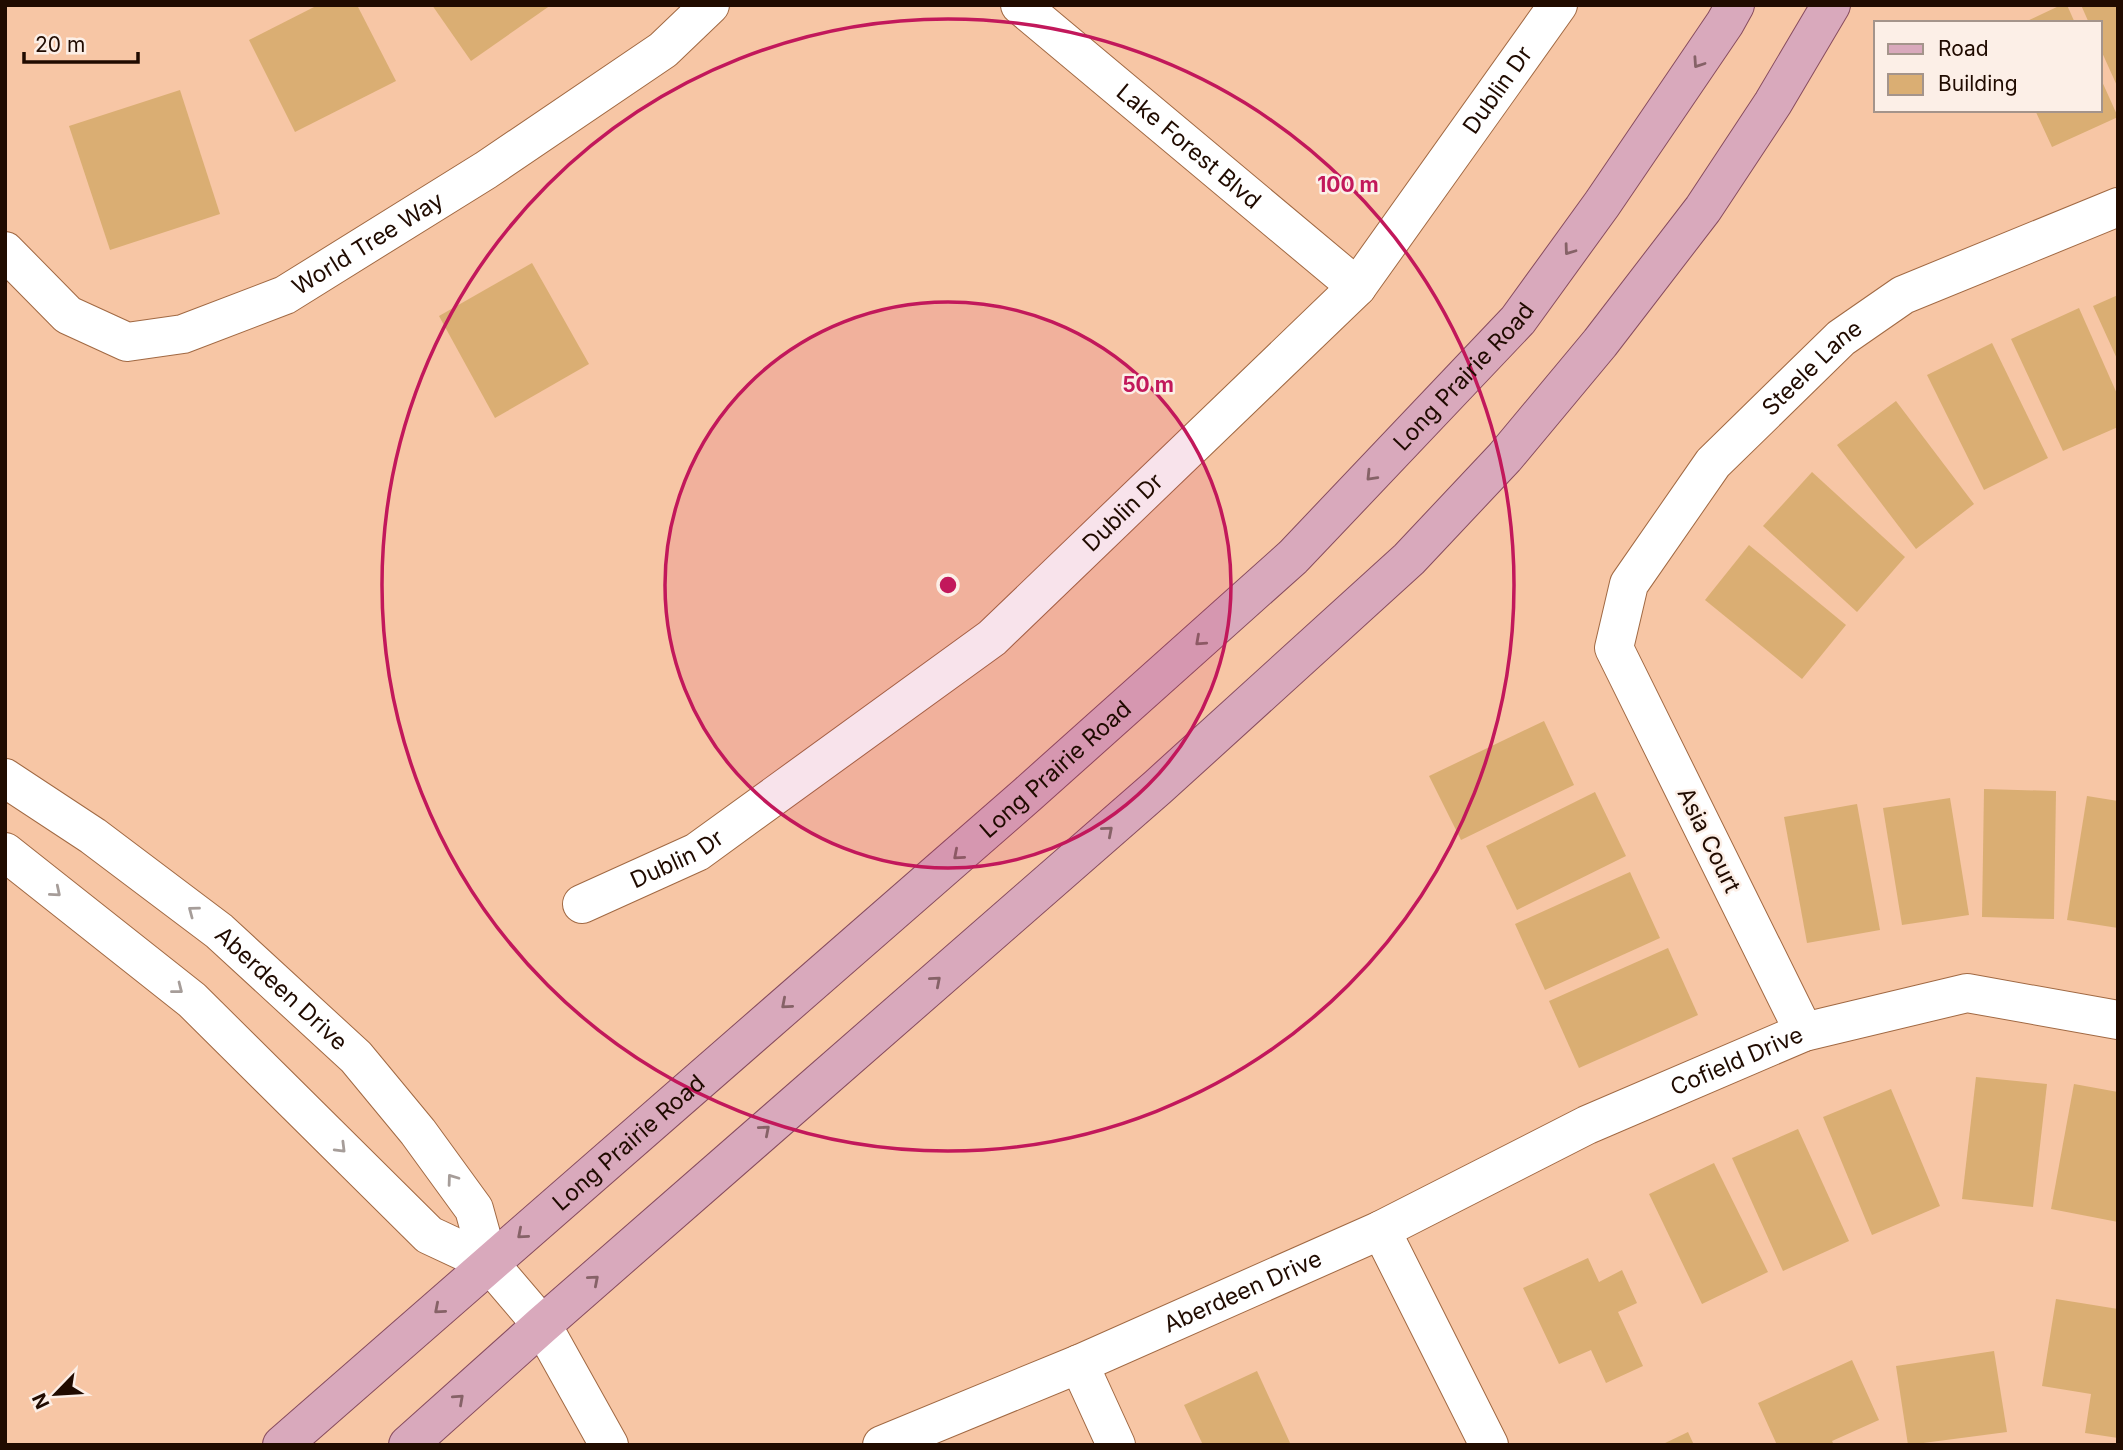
<svg xmlns="http://www.w3.org/2000/svg" width="2123" height="1450" font-family="Inter,sans-serif">
  <rect width="100%" height="100%" fill="#f7c6a5"/>
  <g fill="#daae73">
    <path d="M318 5H357L396 81 295 132 249 40Z"/>
    <path d="M432 5H551L471 61Z"/>
    <path d="M2061 5H2067L2075 23H2023Z"/>
    <path d="M2081 5H2118V88L2100 48V23H2089Z"/>
    <path d="M2100 77 2118 117 2052 147 2035 110H2100Z"/>
    <path d="M180 90 220 214 110 250 69 126Z"/>
    <path d="M532 263 589 364 495 418 439 316Z"/>
    <path d="M2118 295V361L2093 306Z"/>
    <path d="M2079 308 2118 396V427L2063 451 2011 339Z"/>
    <path d="M1992 343 2048 458 1984 490 1927 375Z"/>
    <path d="M1896 401 1974 504 1916 549 1837 445Z"/>
    <path d="M1812 472 1905 557 1857 612 1763 526Z"/>
    <path d="M1749 545 1846 625 1802 679 1705 600Z"/>
    <path d="M1544 721 1574 785 1461 840 1429 776Z"/>
    <path d="M1984 789 2056 791 2054 919 1982 917Z"/>
    <path d="M1595 792 1626 856 1517 910 1486 846Z"/>
    <path d="M2087 796 2118 801V928L2067 920Z"/>
    <path d="M1950 798 1969 915 1902 925 1883 808Z"/>
    <path d="M1857 804 1880 930 1807 943 1784 817Z"/>
    <path d="M1630 872 1660 938 1545 990 1515 924Z"/>
    <path d="M1668 948 1698 1015 1579 1068 1549 1001Z"/>
    <path d="M1976 1077 2047 1084 2033 1207 1962 1199Z"/>
    <path d="M2074 1084 2118 1092V1222L2051 1209Z"/>
    <path d="M1891 1089 1940 1206 1872 1235 1823 1117Z"/>
    <path d="M1798 1129 1849 1241 1783 1271 1732 1158Z"/>
    <path d="M1714 1163 1768 1272 1702 1304 1649 1194Z"/>
    <path d="M1588 1258 1599 1282 1622 1270 1637 1303 1618 1312 1643 1366 1606 1383 1591 1350 1559 1364 1523 1288Z"/>
    <path d="M2056 1299 2118 1309V1438L2085 1433 2091 1394 2042 1386Z"/>
    <path d="M1994 1351 2007 1432 1908 1445 1896 1366Z"/>
    <path d="M1852 1360 1879 1420 1832 1441 1834 1445H1777L1758 1403Z"/>
    <path d="M1257 1371 1291 1445H1203L1184 1405Z"/>
    <path d="M1688 1432 1694 1445H1661Z"/>
  </g>
  <g fill="none" stroke-linecap="round" stroke-linejoin="round">
    <g stroke="#a16943" stroke-width="40">
      <g id="minor">
        <path id="s1" d="M1020 5 1357 287"/>
        <path id="s2" d="M5 251 68 315 127 342 183 334 285 295 486 170 663 50 710 5"/>
        <path id="s3" d="M5 778 93 836 219 931 356 1057 418 1132 474 1209 489 1263"/>
        <path d="M5 852 192 1000 429 1235 489 1263 542 1325 609 1445"/>
        <path id="s4" d="M582 904 697 852 992 638 1357 287 1558 5"/>
        <path id="s5" d="M1804 1032 1614 648 1629 584 1713 463 1841 338 1903 295 2118 207"/>
        <path id="s6" d="M1381 1230 1587 1125 1804 1032 1967 993 2118 1020"/>
        <path d="M1079 1364 1116 1445"/>
        <path id="s7" d="M882 1445 1079 1364 1381 1230 1489 1445"/>
      </g>
    </g>
    <g stroke="#874c5e" stroke-width="40">
      <g id="primary">
        <path id="s8" d="M282 1445 1028 794 1293 557 1518 320 1602 204 1725 23 1735 5"/>
        <path d="M408 1445 542 1325 1158 787 1409 559 1505 457 1600 343 1703 209 1773 103 1831 5"/>
      </g>
    </g>
    <use href="#minor" stroke="#fff" stroke-width="38"/>
    <use href="#primary" stroke="#d9a9bc" stroke-width="38"/>
  </g>
  <defs><path id="oneway-chevron" d="M-2-3.5L2.5 0L-2 3.5" fill="none" stroke-width="1.6" stroke-linecap="round" stroke-linejoin="round" transform="scale(1.75)"/></defs>
  <g stroke="#866267">
    <use href="#oneway-chevron" transform="translate(1698 63) rotate(124)"/>
    <use href="#oneway-chevron" transform="translate(1569 250) rotate(126)"/>
    <use href="#oneway-chevron" transform="translate(1371 476) rotate(134)"/>
    <use href="#oneway-chevron" transform="translate(1200 641) rotate(138)"/>
    <use href="#oneway-chevron" transform="translate(1108 831) rotate(-41)"/>
    <use href="#oneway-chevron" transform="translate(958 855) rotate(139)"/>
    <use href="#oneway-chevron" transform="translate(936 981) rotate(-41)"/>
    <use href="#oneway-chevron" transform="translate(786 1004) rotate(139)"/>
    <use href="#oneway-chevron" transform="translate(765 1130) rotate(-41)"/>
    <use href="#oneway-chevron" transform="translate(522 1234) rotate(139)"/>
    <use href="#oneway-chevron" transform="translate(594 1280) rotate(-41)"/>
    <use href="#oneway-chevron" transform="translate(439 1309) rotate(139)"/>
    <use href="#oneway-chevron" transform="translate(459 1399) rotate(-42)"/>
  </g>
  <g stroke="#a69d99">
    <use href="#oneway-chevron" transform="translate(56 892) rotate(40)"/>
    <use href="#oneway-chevron" transform="translate(193 911) rotate(-143)"/>
    <use href="#oneway-chevron" transform="translate(178 989) rotate(38)"/>
    <use href="#oneway-chevron" transform="translate(341 1148) rotate(45)"/>
    <use href="#oneway-chevron" transform="translate(452 1179) rotate(-126)"/>
  </g>
  <circle cx="948" cy="585" r="283" fill="#c2185b" fill-opacity=".12"/>
  <g fill="none" stroke="#c2185b" stroke-width="3.5">
    <circle cx="948" cy="585" r="283"/>
    <circle cx="948" cy="585" r="566"/>
  </g>
  <g text-anchor="middle" dominant-baseline="central" stroke-width="5" stroke-linejoin="round" paint-order="stroke">
    <g font-size="23" fill="#200b00" stroke="#fcefe7">
      <text stroke="none"><textPath href="#s4" startOffset="1239">Dublin Dr</textPath></text>
      <text stroke="none"><textPath href="#s1" startOffset="220">Lake Forest Blvd</textPath></text>
      <text stroke="none"><textPath href="#s2" startOffset="418">World Tree Way</textPath></text>
      <text stroke="none"><textPath href="#s5" startOffset="779">Steele Lane</textPath></text>
      <text stroke="none"><textPath href="#s8" startOffset="1594">Long Prairie Road</textPath></text>
      <text stroke="none"><textPath href="#s4" startOffset="672">Dublin Dr</textPath></text>
      <text stroke="none"><textPath href="#s8" startOffset="1027">Long Prairie Road</textPath></text>
      <text transform="translate(1709 840) rotate(64)">Asia Court</text>
      <text stroke="none"><textPath href="#s4" startOffset="105">Dublin Dr</textPath></text>
      <text stroke="none"><textPath href="#s3" startOffset="348">Aberdeen Drive</textPath></text>
      <text stroke="none"><textPath href="#s6" startOffset="394">Cofield Drive</textPath></text>
      <text stroke="none"><textPath href="#s8" startOffset="460">Long Prairie Road</textPath></text>
      <text stroke="none"><textPath href="#s7" startOffset="392">Aberdeen Drive</textPath></text>
    </g>
  </g>
  <circle cx="948" cy="585" r="10" fill="#c2185b" stroke="#fcefe7" stroke-width="3.5"/>
  <g font-size="21" text-anchor="middle" font-weight="bold" fill="#c2185b" stroke="#fcefe7" stroke-width="5" stroke-linejoin="round" paint-order="stroke">
    <text x="1348" y="192">100 m</text>
    <text x="1148" y="392">50 m</text>
  </g>
  <rect width="2123" height="1450" fill="none" stroke="#200b00" stroke-width="14"/>
  <rect x="1874" y="21" width="228" height="91" fill="#fcefe7" stroke="#a4948b" stroke-width="2"/>
  <rect x="1888" y="44" width="35" height="10" fill="#d9a9bc" stroke="#a4948b" stroke-width="2"/>
  <text x="1938" y="56" font-size="21" fill="#200b00">Road</text>
  <rect x="1888" y="74" width="35" height="21" fill="#daae73" stroke="#a4948b" stroke-width="2"/>
  <text x="1938" y="91" font-size="21" fill="#200b00">Building</text>
  <g transform="translate(56 1394) rotate(245)" stroke="#fcefe7" stroke-width="5" paint-order="stroke">
  <path d="M0-5L12 26L0 18L-12 26Z" fill="#200b00"/>
  <text y="-10" font-size="19" font-weight="bold" text-anchor="middle" fill="#200b00">N</text>
  </g>
  <path d="M24 52v10h114v-10" fill="none" stroke="#200b00" stroke-width="3.5"/>
  <text x="35" y="52" font-size="21" fill="#200b00" stroke="#fcefe7" stroke-width="5" paint-order="stroke">20 m</text>
</svg>
